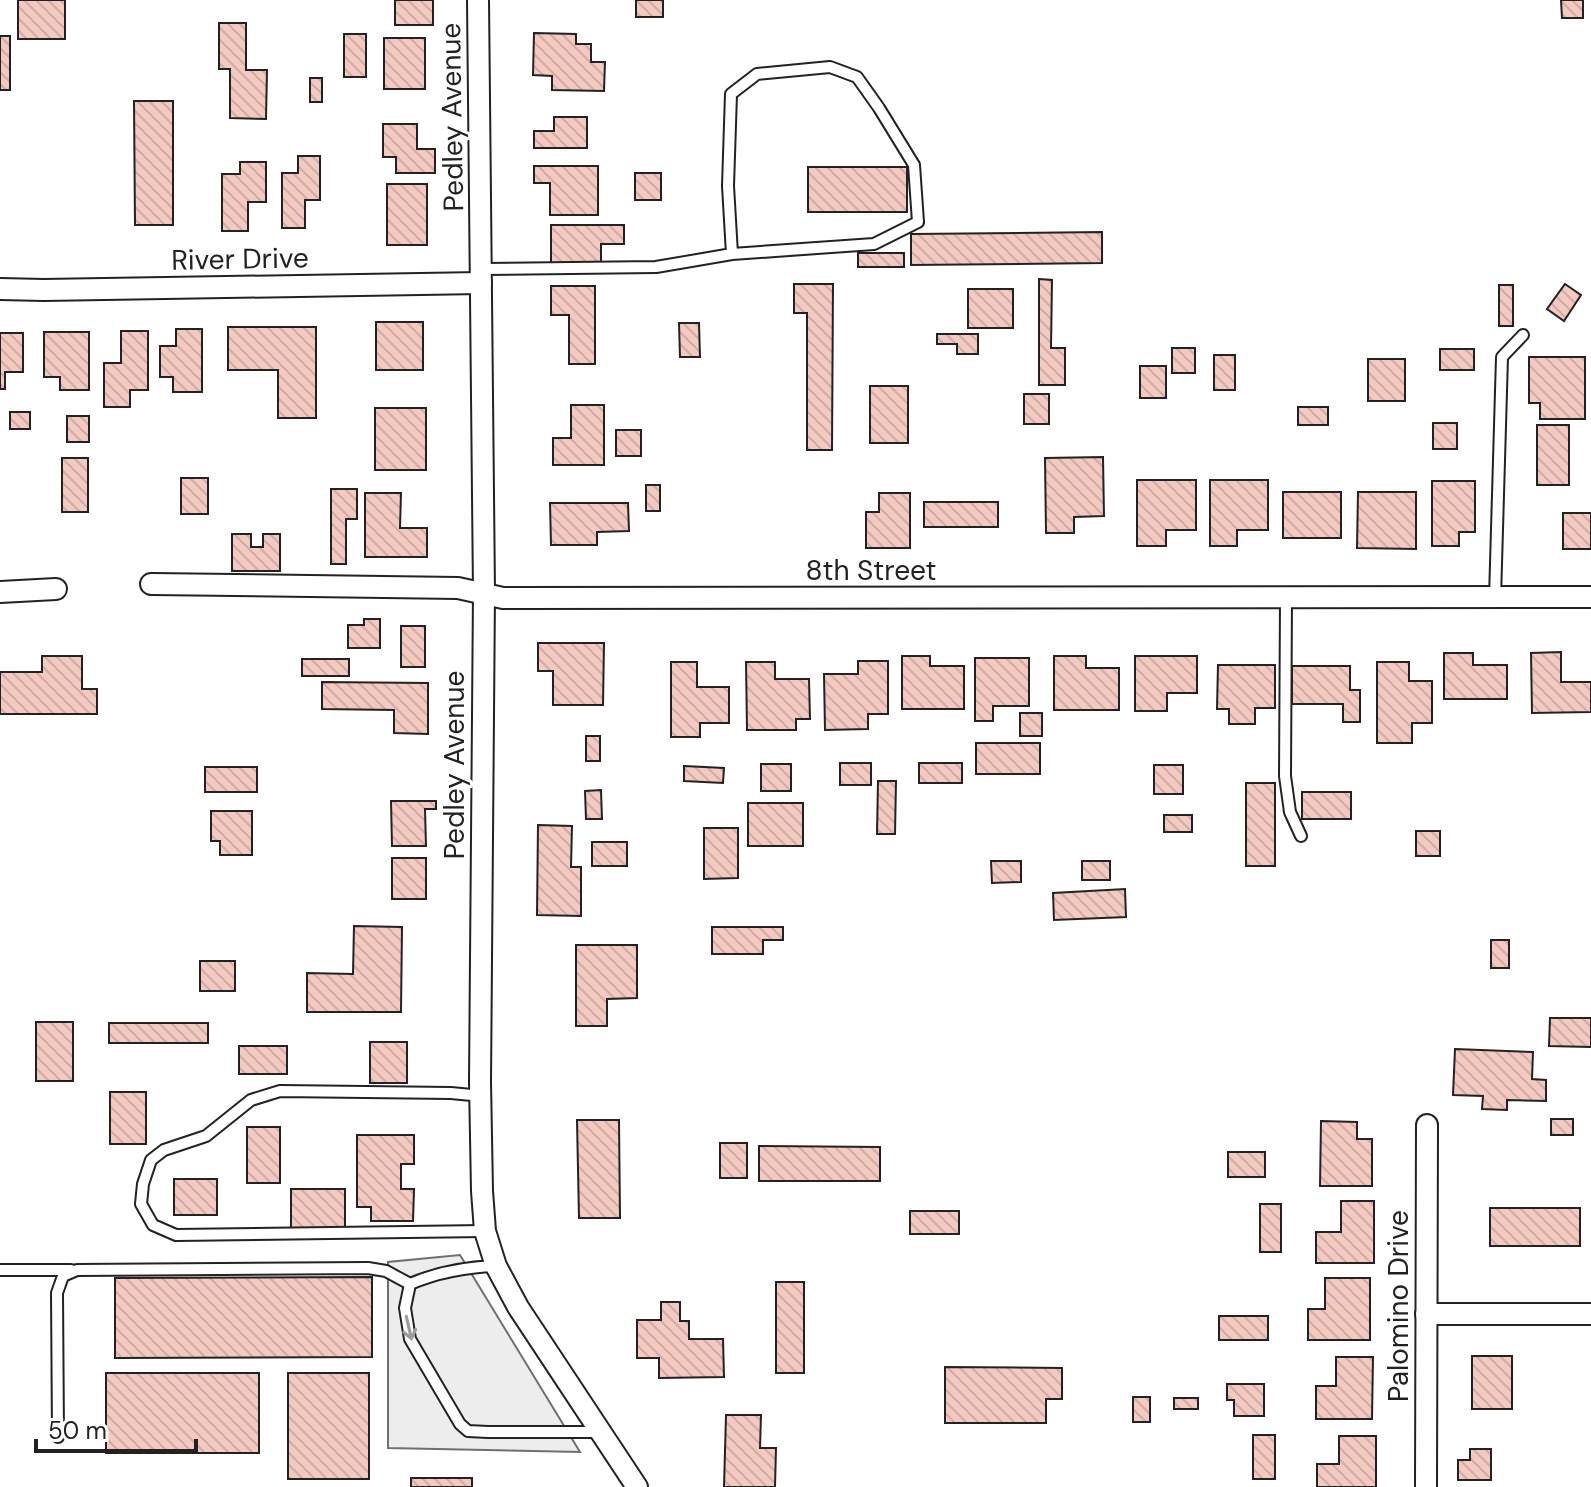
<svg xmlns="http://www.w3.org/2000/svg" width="1591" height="1487" font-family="'DM Sans',sans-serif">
  <defs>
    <pattern id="building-back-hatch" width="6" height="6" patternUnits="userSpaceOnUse" patternTransform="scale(2)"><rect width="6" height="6" fill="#f3c9c0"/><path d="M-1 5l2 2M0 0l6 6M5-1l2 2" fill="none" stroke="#d0aca5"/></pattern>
  </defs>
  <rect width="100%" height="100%" fill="#fff"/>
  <path fill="#ededed" stroke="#6f6f6f" stroke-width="2" d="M460 1255 580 1452 388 1448V1262Z"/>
  <g fill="url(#building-back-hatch)" stroke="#222" stroke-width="2">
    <rect x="18" y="0" width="47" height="39"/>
    <rect x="395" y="0" width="38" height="25"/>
    <rect x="636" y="0" width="27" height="17"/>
    <path d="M1561 0H1583V18H1562Z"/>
    <path d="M219 23H246V70H267L266 119 230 118V69H219Z"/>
    <path d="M534 33 576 34V44H591V62H605L604 91 552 90V76L533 75Z"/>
    <rect x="344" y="34" width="22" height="43"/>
    <rect x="0" y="36" width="10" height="54"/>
    <rect x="384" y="38" width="41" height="51"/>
    <rect x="310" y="78" width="12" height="24"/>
    <path d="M134 101H173V225H135Z"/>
    <path d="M554 117H587V148H534V131H554Z"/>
    <path d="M383 124H417V149H435V173H396V157H383Z"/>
    <path d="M298 156H320V200H305V228H282V173H298Z"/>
    <path d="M240 162H266V202H248V231H222V174H240Z"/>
    <path d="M534 166H598V215H550V183H534Z"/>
    <rect x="808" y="167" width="99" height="45"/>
    <rect x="635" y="173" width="26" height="27"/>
    <rect x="387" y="184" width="40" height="61"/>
    <path d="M551 225H624V244H601V264H551Z"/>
    <path d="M1102 232V263L911 265V234Z"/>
    <rect x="858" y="253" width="46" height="14"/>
    <path d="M1039 279 1052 280 1051 348H1065V385H1039Z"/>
    <path d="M794 284H833L832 450H807V313H794Z"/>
    <path d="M1565 284 1581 295 1564 321 1547 309Z"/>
    <rect x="1499" y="285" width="14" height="41"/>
    <path d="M551 286H595V364H569V315H551Z"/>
    <rect x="968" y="289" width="45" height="39"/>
    <rect x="376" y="322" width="47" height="48"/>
    <path d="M679 323H699L700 357H680Z"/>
    <path d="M228 327H316V418H278V370H228Z"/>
    <path d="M176 329H202V392H173V377H160V346H176Z"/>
    <path d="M121 331H148V390H130V407H104V363H121Z"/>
    <path d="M44 332H89V390H60V377H44Z"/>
    <path d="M0 333H23V372H5V389H0Z"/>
    <path d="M937 334H978V354H957V344H937Z"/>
    <rect x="1172" y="348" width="23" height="25"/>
    <rect x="1440" y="349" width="34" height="21"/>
    <rect x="1214" y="355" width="21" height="35"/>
    <path d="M1529 357H1585V419H1540V403H1529Z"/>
    <rect x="1368" y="359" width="37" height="42"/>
    <rect x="1140" y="366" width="26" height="32"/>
    <rect x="870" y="386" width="38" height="57"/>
    <rect x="1024" y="394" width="25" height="30"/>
    <path d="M571 405H604V465H553V438H571Z"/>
    <rect x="1298" y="407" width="30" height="18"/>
    <rect x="375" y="408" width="51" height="62"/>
    <rect x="10" y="412" width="20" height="17"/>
    <rect x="67" y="416" width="22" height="26"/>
    <rect x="1433" y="423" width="24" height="26"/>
    <rect x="1537" y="425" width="32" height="60"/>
    <rect x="616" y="430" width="25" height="26"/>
    <path d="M1103 457 1104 516 1074 517V533H1046L1045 458Z"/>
    <rect x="62" y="458" width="26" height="54"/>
    <rect x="181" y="478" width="27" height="36"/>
    <path d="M1137 480H1196V530H1166V546H1137Z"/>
    <path d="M1210 480H1268V530H1237V546H1210Z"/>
    <path d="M1432 481H1475V532H1459V546H1432Z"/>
    <rect x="646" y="485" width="14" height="26"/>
    <path d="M331 489H357V519H346V564H331Z"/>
    <rect x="1283" y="492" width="58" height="46"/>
    <path d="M1358 492H1416V549L1357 548Z"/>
    <path d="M365 493H401L400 528H427V557H365Z"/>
    <path d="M879 493H910V548H866V512H879Z"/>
    <rect x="924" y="502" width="74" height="25"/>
    <path d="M550 503H628L629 531 597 532V545H551Z"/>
    <rect x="1563" y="513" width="28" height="36"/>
    <path d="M232 534H251V547H263V534H280V571H232Z"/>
    <path d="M364 619H380V648H348V625H364Z"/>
    <rect x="401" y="626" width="24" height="41"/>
    <path d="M538 643H604L603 705H553V671H538Z"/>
    <path d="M1561 652V682H1591V712L1532 713 1531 653Z"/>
    <path d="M1444 653H1473V665H1507V699H1444Z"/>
    <path d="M42 656H82V689H97V714H0V672H42Z"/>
    <path d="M902 656H930V666H964V709H902Z"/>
    <path d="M1054 656H1086V668H1119V710H1054Z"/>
    <path d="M1135 656H1197V693H1167V711H1135Z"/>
    <path d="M975 658H1029V706H993V721H975Z"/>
    <rect x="302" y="659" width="47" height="17"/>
    <path d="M858 661H888V714H868V729L825 730 824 674H858Z"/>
    <path d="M671 662H697V687H729V723H700V737H671Z"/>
    <path d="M746 662H775V679H809L810 719H796V730H747Z"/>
    <path d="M1377 662H1409V681H1432V723H1412V743H1377Z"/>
    <path d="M1218 665H1275V708H1255V724H1229V709H1217Z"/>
    <path d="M1292 666H1350V690H1360V722H1343V704H1292Z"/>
    <path d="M322 682 428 683V734L394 733V710L322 709Z"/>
    <rect x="1020" y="713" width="22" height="23"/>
    <rect x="586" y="736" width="14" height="25"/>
    <rect x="976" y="743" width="64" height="31"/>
    <rect x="840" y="763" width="31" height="22"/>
    <rect x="919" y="763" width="43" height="20"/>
    <rect x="761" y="764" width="30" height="27"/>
    <rect x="1154" y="765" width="29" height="29"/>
    <path d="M684 766 724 768 723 783 684 781Z"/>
    <rect x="205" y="767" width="52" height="25"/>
    <path d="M878 781H896L895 834H877Z"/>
    <rect x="1246" y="783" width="29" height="83"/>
    <path d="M601 790 602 819H586L585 791Z"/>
    <rect x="1302" y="792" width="49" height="27"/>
    <path d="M391 801H436V809H425L426 846H392Z"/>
    <rect x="748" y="803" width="55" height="43"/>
    <path d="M211 811H252V855H220V841H211Z"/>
    <rect x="1164" y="815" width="28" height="17"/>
    <path d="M538 825 572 826 571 867H581V916L537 915Z"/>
    <path d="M704 828H738V878L704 879Z"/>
    <rect x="1416" y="831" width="24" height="25"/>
    <rect x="592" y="842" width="35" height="24"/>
    <rect x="392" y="858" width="34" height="41"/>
    <path d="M991 861H1021V882L992 883Z"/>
    <rect x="1082" y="861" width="28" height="19"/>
    <path d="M1125 889 1126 917 1054 920 1053 893Z"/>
    <path d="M354 926 402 927 401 1012H307V973L353 974Z"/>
    <path d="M712 927H783V940H763V954H712Z"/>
    <rect x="1491" y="940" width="18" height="28"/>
    <path d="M576 945H637V998L607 999V1026H576Z"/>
    <rect x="200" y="961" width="35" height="30"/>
    <path d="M1550 1018H1591V1047L1549 1046Z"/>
    <rect x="36" y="1022" width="37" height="59"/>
    <rect x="109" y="1023" width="99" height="20"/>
    <rect x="370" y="1042" width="37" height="41"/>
    <rect x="239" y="1046" width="48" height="28"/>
    <path d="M1455 1049 1533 1052 1532 1079 1546 1080V1101L1507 1100V1110L1482 1109 1483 1096 1453 1095Z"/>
    <rect x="110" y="1092" width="36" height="52"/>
    <rect x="1551" y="1119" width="22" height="16"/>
    <path d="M577 1120H619L620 1218H579Z"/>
    <path d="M1321 1121 1357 1122V1139H1372V1186H1320Z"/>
    <rect x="247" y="1127" width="33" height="56"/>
    <path d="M357 1135H414V1164H401V1189H414L413 1221H371V1207H357Z"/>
    <rect x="720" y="1143" width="27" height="35"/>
    <path d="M759 1146 880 1147V1181H759Z"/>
    <rect x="1228" y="1152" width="37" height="25"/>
    <rect x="174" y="1179" width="43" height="36"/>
    <rect x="291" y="1189" width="54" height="39"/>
    <path d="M1341 1201H1374V1263H1316V1232H1341Z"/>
    <rect x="1260" y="1204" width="21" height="48"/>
    <rect x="1490" y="1208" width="90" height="38"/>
    <rect x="910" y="1211" width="49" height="23"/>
    <path d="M372 1277V1357L115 1358V1278Z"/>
    <path d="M1325 1278H1370V1340H1308V1309H1325Z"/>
    <rect x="776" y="1282" width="28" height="91"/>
    <path d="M661 1302H680V1321H689V1339H723L724 1377 659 1378V1358H637V1320H661Z"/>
    <rect x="1219" y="1316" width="49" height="24"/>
    <rect x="1472" y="1356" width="40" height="53"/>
    <path d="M1336 1357H1373L1372 1419H1316V1386H1336Z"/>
    <path d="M945 1367 1062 1368V1399H1046V1423H945Z"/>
    <rect x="106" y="1373" width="153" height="80"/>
    <rect x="288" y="1373" width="81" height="106"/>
    <path d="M1227 1384H1264V1416H1234V1400H1227Z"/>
    <rect x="1133" y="1397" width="17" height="25"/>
    <rect x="1174" y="1398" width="24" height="11"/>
    <path d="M726 1415H761L760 1448H776L775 1487H724Z"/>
    <rect x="1253" y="1435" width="22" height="44"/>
    <path d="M1339 1436H1376V1487H1317V1464H1339Z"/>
    <path d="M1470 1449H1491V1480H1458V1460H1470Z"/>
    <rect x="411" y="1478" width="61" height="9"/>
  </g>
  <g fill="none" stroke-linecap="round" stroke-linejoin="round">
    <g stroke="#222" stroke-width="14">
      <g id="service">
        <path d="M482 269 656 267 732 254 874 244 918 222 914 165 879 108 857 77 830 67 757 74 731 94 728 186 732 254"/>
        <path d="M1286 598 1285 776 1290 812 1301 836"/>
        <path d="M1495 598 1502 357 1523 335"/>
        <path d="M482 1096 451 1093 280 1091 251 1100 206 1136 164 1150 151 1160 143 1184 141 1204 153 1225 176 1235 485 1231"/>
        <path d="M496 1266C466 1267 438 1272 410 1284L405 1308 410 1339 460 1424 468 1431 488 1432H600"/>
        <path d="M0 1270H71"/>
        <path d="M58 1437 57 1293 63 1276 77 1270 368 1268 386 1271 410 1284"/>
      </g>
    </g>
    <g stroke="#222" stroke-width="24">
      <g id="minor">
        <path d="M478 0 484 593 480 1082 482 1191 485 1231 496 1266 518 1307 637 1487"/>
        <path d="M0 289 44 290 481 283"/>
        <path d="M151 584 458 588 503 598 1591 597"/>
        <path d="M0 592 56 589"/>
        <path d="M1426 1314H1591"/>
        <path d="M1426 1487 1427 1125"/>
      </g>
    </g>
    <use href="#service" stroke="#fff" stroke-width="10"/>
    <use href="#minor" stroke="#fff" stroke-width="20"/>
  </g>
  <defs><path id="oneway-shaft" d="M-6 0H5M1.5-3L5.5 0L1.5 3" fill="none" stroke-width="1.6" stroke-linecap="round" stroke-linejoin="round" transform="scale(2)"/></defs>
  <use stroke="#9c9c9c" href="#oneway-shaft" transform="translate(409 1328) rotate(77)"/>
  <g text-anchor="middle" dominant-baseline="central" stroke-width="6" stroke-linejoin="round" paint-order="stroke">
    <g font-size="28" fill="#222" stroke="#fff">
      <text transform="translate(452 117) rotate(-91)">Pedley Avenue</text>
      <text transform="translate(240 259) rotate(-1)">River Drive</text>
      <text x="871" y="570">8th Street</text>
      <text transform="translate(454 765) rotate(-90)">Pedley Avenue</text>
      <text transform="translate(1398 1306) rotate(-90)">Palomino Drive</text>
    </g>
  </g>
  <path d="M36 1439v12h160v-12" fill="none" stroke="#222222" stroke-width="4"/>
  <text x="48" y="1439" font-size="24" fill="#222222" stroke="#ffffff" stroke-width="6" paint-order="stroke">50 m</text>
</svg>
